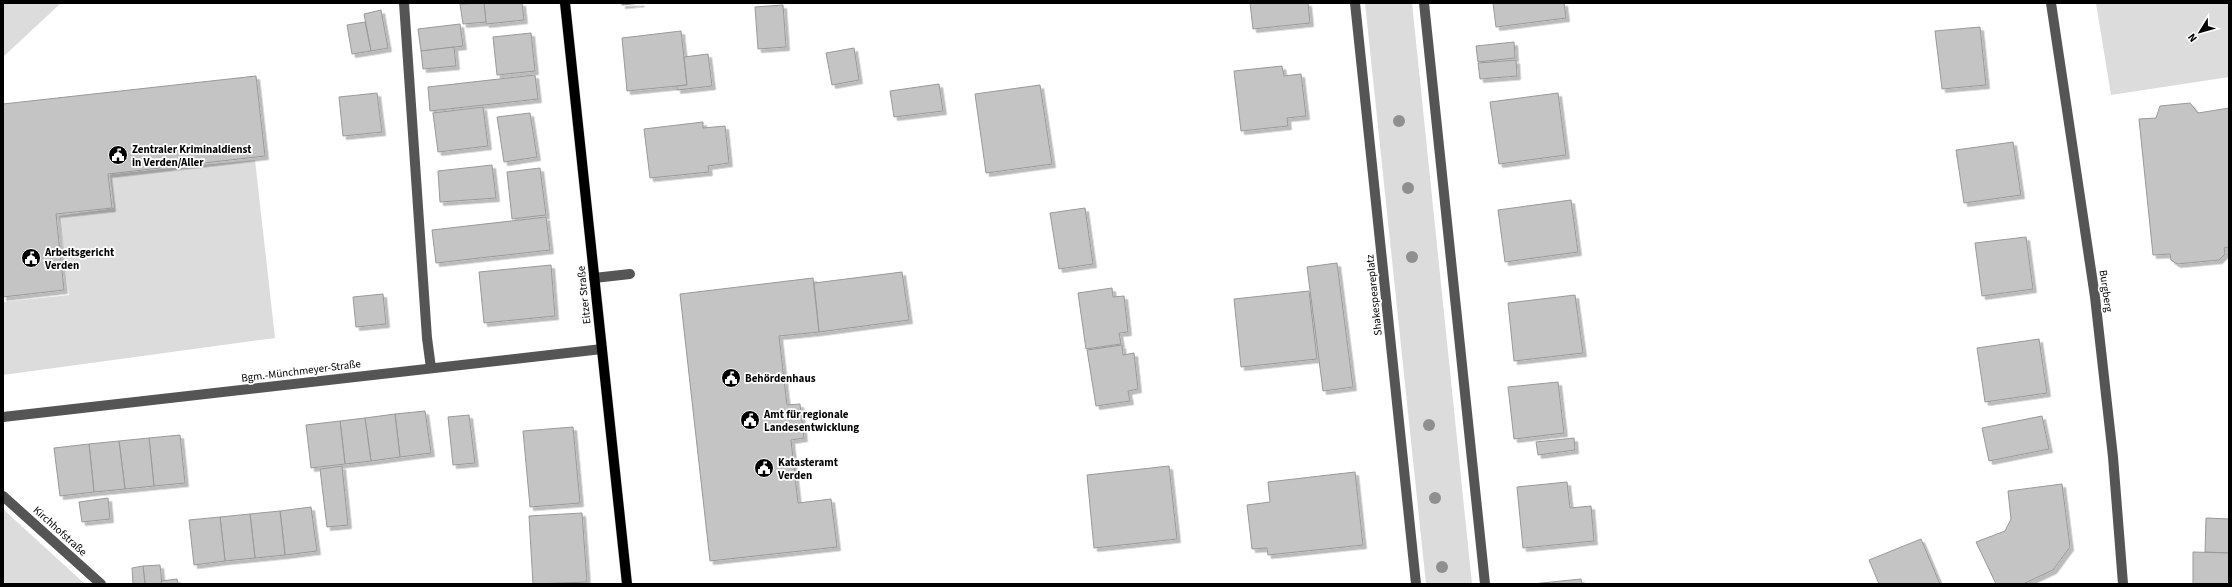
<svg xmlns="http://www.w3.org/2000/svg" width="2232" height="587" font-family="'Source Sans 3',sans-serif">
  <defs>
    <filter id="shadow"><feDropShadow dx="3.5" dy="3.5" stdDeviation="0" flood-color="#0004"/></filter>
  </defs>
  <rect width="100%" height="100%" fill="#fff"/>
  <g fill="#dcdcdc">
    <path d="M3 3H61L3 57Z"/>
    <path d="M1365 3H1412L1472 584H1426Z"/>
    <path d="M2096 3H2229V77L2111 95Z"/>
    <path d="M255 160 275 338 3 375V302L69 295 59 216 114 208 110 174Z"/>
    <path d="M3 509 85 584H3Z"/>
  </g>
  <g fill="#c4c4c4" stroke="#999" filter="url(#shadow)">
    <path d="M484 3H522L524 20 486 24Z"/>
    <path d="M484 3 486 22 463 24 460 4Z"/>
    <path d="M622 3H641L622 5Z"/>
    <path d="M1250 3H1308L1310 23 1253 29Z"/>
    <path d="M1493 3H1564L1566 18 1496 27Z"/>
    <path d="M783 5 786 47 758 49 755 7Z"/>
    <path d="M381 10 388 48 371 51 364 14Z"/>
    <path d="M365 22 371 51 352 54 347 25Z"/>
    <path d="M460 24 463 46 421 51 418 29Z"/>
    <path d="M1980 27 1986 85 1942 89 1935 31Z"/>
    <path d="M681 31 687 85 627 91 622 38Z"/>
    <path d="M531 33 535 71 497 75 493 37Z"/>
    <path d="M1514 42 1515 58 1478 62 1476 46Z"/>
    <path d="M454 47 456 66 423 69 421 51Z"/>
    <path d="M854 48 859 80 832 85 826 53Z"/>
    <path d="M708 54 712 86 677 90V86L687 85 684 57Z"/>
    <path d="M1516 60 1517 76 1480 79 1478 63Z"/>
    <path d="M1282 66 1284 76 1301 74 1306 116 1287 118 1288 126 1241 131 1234 71Z"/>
    <path d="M535 75 538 99 430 111 428 87Z"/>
    <path d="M256 76 265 156 108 174 112 208 56 214 64 290 3 297V104Z"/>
    <path d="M939 84 943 111 894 117 890 91Z"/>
    <path d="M1040 85 1052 164 986 173 975 94Z"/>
    <path d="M377 93 382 132 343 136 339 97Z"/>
    <path d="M1558 93 1566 155 1499 164 1490 102Z"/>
    <path d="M2190 103 2198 113 2229 108V247L2224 248 2225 254 2219 260 2177 264 2171 260 2170 254 2153 255 2139 119 2156 118 2160 106Z"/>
    <path d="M483 107 488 146 438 152 433 113Z"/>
    <path d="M530 113 537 157 504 162 497 117Z"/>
    <path d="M703 122V128L725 126 729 163 708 166 709 172 650 178 644 129Z"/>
    <path d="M2013 142 2021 195 1964 203 1956 150Z"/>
    <path d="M492 165 496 198 440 202 438 171Z"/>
    <path d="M540 168 546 215 512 219 507 172Z"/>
    <path d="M1571 200 1578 252 1505 262 1498 210Z"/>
    <path d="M1085 208 1093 264 1059 269 1050 213Z"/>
    <path d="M546 217 550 250 436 263 432 230Z"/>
    <path d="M2026 237 2033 289 1982 296 1975 243Z"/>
    <path d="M1337 263 1353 387 1323 391 1307 267Z"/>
    <path d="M551 265 555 316 484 323 479 272Z"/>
    <path d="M902 272 909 320 819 332 814 283Z"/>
    <path d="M813 278 819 332 779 336 787 405 800 404 804 438 791 440 798 503 831 499 837 547 710 561 680 294Z"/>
    <path d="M1112 288 1113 297 1124 296 1128 332 1119 333 1121 344 1086 349 1078 293Z"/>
    <path d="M1309 291 1317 359 1241 367 1234 299Z"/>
    <path d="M383 294 386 324 356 327 353 297Z"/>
    <path d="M1575 295 1583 353 1514 361 1508 303Z"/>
    <path d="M2039 339 2047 393 1985 402 1977 348Z"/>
    <path d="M1122 345 1123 355 1134 353 1138 389 1128 391 1130 401 1096 406 1087 350Z"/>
    <path d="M1558 382 1564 433 1514 439 1508 387Z"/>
    <path d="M425 411 431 453 400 457 395 414Z"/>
    <path d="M395 414 400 457 371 461 365 418Z"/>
    <path d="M469 415 475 463 453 465 448 417Z"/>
    <path d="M2042 416 2049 449 1989 461 1982 428Z"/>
    <path d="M365 418 371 461 345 464 340 421Z"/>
    <path d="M340 421 345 464 311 468 306 425Z"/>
    <path d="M573 427 580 503 530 507 523 431Z"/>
    <path d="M180 435 185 483 154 486 149 438Z"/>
    <path d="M149 438 154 486 125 489 119 441Z"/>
    <path d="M1574 438 1575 450 1538 455 1536 442Z"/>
    <path d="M119 441 125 489 94 492 89 444Z"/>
    <path d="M89 444 94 492 60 496 54 448Z"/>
    <path d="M342 466 348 525 327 527 320 469Z"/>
    <path d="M1169 466 1177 539 1094 548 1087 475Z"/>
    <path d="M1355 472 1363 545 1268 555 1267 548 1252 549 1247 505 1270 502 1268 482Z"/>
    <path d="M1567 482 1570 508 1591 506 1594 541 1523 548 1517 487Z"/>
    <path d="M2062 484 2070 547 2053 570 2023 584H1996L1976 542 2005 531 2011 519 2008 491Z"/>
    <path d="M108 498 110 519 82 522 79 502Z"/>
    <path d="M311 507 317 551 285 555 280 511Z"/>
    <path d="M280 511 285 555 255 558 250 514Z"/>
    <path d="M582 513 587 582 533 584 529 516Z"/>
    <path d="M250 514 255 558 225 561 220 517Z"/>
    <path d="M220 517 225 561 194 565 189 520Z"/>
    <path d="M2206 518 2229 519V553L2205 552Z"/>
    <path d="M1921 539 1940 584H1879L1869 560Z"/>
    <path d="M2193 552 2229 553V584H2193Z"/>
    <path d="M160 565 162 584H145L143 566Z"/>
    <path d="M143 566 145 584H133L132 568Z"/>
    <path d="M177 579 178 584H162L161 581Z"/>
    <path d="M1581 579 1582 584H1532Z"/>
  </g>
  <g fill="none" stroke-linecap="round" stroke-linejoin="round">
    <g stroke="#dbdbdb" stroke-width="11">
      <path id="major" d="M565 3 627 584"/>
    </g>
    <g stroke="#555" stroke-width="10">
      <path d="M404 3 427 338 431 368"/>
      <path d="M1355 3 1416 584"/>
      <path d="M1424 3 1485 584"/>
      <path d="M2051 3 2095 297 2113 457 2123 584"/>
      <path d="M594 278 630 274"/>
      <path d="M3 417 602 349"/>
      <path d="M3 496 101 584"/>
    </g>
    <use href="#major" stroke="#000" stroke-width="10"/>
  </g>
  <g fill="#8f8f8f">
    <circle cx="1399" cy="121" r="6"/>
    <circle cx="1408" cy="188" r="6"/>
    <circle cx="1412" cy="257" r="6"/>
    <circle cx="1429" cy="425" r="6"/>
    <circle cx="1435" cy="498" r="6"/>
    <circle cx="1442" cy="567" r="6"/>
  </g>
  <defs>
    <g id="civic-disc" transform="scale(1)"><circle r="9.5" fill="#000" stroke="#fff"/><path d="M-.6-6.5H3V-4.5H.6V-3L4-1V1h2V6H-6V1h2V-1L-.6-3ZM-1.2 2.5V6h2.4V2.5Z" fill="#fff"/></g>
  </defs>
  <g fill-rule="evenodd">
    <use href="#civic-disc" x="118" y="155"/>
    <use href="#civic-disc" x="31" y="258"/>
    <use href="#civic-disc" x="731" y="378"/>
    <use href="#civic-disc" x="750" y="420"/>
    <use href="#civic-disc" x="764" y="468"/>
  </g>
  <g text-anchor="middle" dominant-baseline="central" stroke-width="3.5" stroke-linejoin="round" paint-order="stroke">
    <g font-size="11" font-weight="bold" fill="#000" stroke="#fff" text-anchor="start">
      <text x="132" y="149">Zentraler Kriminaldienst<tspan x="132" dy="13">in Verden/Aller</tspan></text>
      <text x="45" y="252">Arbeitsgericht<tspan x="45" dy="13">Verden</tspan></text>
      <text x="745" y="378">Behördenhaus</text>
      <text x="764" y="414">Amt für regionale<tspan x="764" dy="13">Landesentwicklung</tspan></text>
      <text x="778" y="462">Katasteramt<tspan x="778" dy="13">Verden</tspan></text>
    </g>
    <g font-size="11" fill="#000" stroke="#fff">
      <text transform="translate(2106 291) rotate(82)">Burgberg</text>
      <text transform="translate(584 295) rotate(-96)">Eitzer Straße</text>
      <text transform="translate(1374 295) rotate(-96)">Shakespeareplatz</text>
      <text transform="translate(301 371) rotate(-7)">Bgm.-Münchmeyer-Straße</text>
      <text transform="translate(60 531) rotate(42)">Kirchhofstraße</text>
    </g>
  </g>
  <rect width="2232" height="587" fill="none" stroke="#000000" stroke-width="8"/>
  <g transform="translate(2200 32) rotate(233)" stroke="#ffffff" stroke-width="3" paint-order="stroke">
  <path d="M0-3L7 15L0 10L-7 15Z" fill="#000000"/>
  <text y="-6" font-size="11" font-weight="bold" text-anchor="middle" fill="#000000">N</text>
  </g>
</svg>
